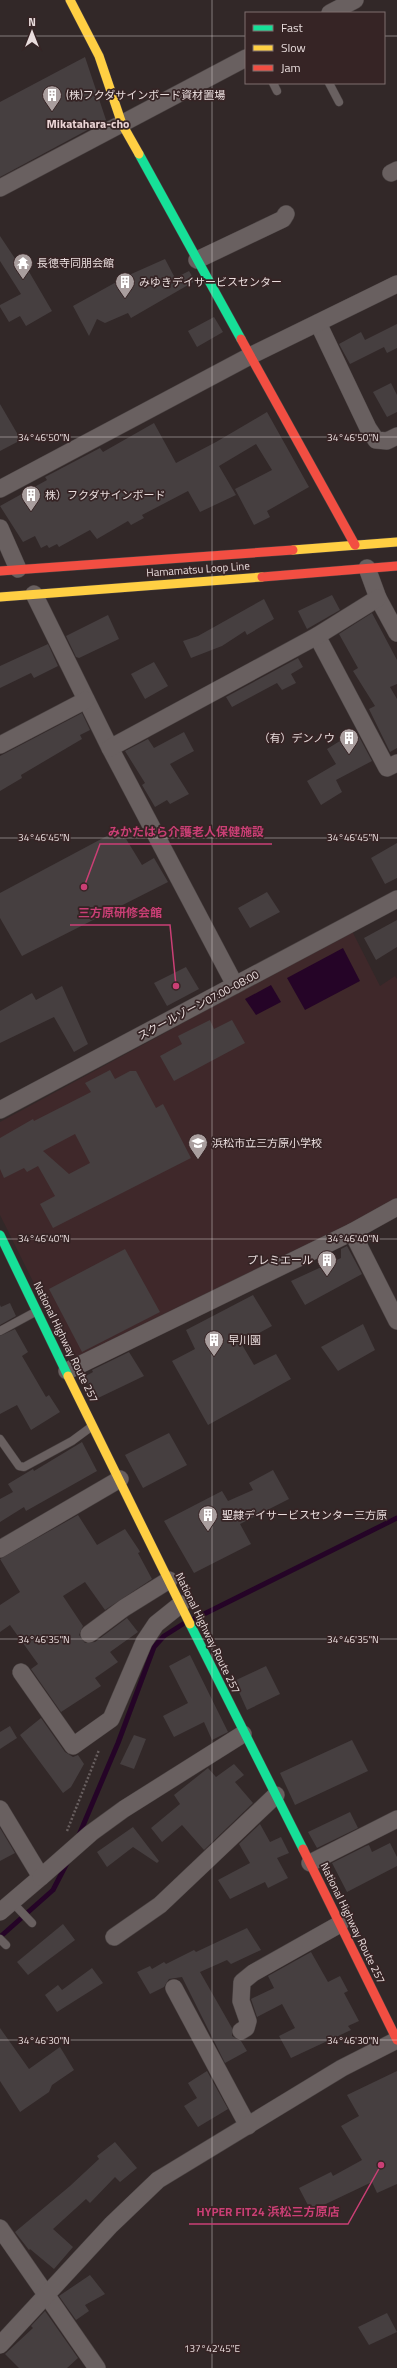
<svg xmlns="http://www.w3.org/2000/svg" width="397" height="2368" font-family="'Titillium Web','Noto Sans JP',sans-serif">
  <rect width="100%" height="100%" fill="#322828"/>
  <path fill="#3f282a" d="M351 929 380 986 395 976 397 979V1199L337 1233 72 1360 0 1215V1122L163 1034Z"/>
  <g fill="#250427">
    <path d="M343 948 360 981 305 1010 287 978Z"/>
    <path d="M271 985 281 1002 256 1015 245 999Z"/>
  </g>
  <g fill="none" stroke-linecap="round" stroke-linejoin="round">
    <g stroke="#250427" stroke-width="5">
      <path d="M192 1620 397 1518"/>
      <path d="M79 1835 118 1743 154 1647 164 1636 183 1624"/>
      <path d="M0 1937 53 1890 68 1861"/>
    </g>
  </g>
  <g fill="#463f40" fill-rule="evenodd">
    <path d="M85 57 106 120 0 177V102Z"/>
    <path d="M0 236 16 260 21 258 52 311 26 326 20 316 9 322 0 307V305L21 294 0 261Z"/>
    <path d="M165 259 175 278 189 271 195 281 131 318 128 313 105 323 97 319 89 336 73 306 129 275Z"/>
    <path d="M214 317 223 332 197 347 188 331Z"/>
    <path d="M397 324V348L387 353 384 347 350 364 339 344 361 332 365 340Z"/>
    <path d="M391 383 397 395V412L387 417 373 392Z"/>
    <path d="M0 404 21 440 0 451Z"/>
    <path d="M267 412 309 487 267 511 270 517 254 525 235 489 272 470 256 444 219 466 236 495 200 512 188 491 142 515 144 518 131 525 128 521 97 539 90 530 59 547 57 544 49 548 47 545 41 548 35 536 23 542 0 506 47 480 45 477 100 448 103 452 154 423 176 463 216 442Z"/>
    <path d="M332 595 340 610 307 629 298 611Z"/>
    <path d="M264 599 274 619 247 635 245 631 222 646 191 658 183 641 198 636Z"/>
    <path d="M372 613 397 660V684L390 687 397 699V748L390 752 369 709 375 706 353 671 358 668 339 634Z"/>
    <path d="M108 615 119 639 79 658 76 657 66 636Z"/>
    <path d="M48 644 58 666 34 678 31 673 0 688V666Z"/>
    <path d="M298 658 303 667 291 674 296 683 282 690 277 683 232 707 226 697Z"/>
    <path d="M154 662 168 686 145 699 131 674Z"/>
    <path d="M82 713 90 730 80 735 82 739 21 775 22 778 0 791V756Z"/>
    <path d="M356 731 372 761 336 780 342 792 321 805 307 781 336 764 327 749Z"/>
    <path d="M184 732 194 751 170 764 189 794 170 804 167 800 155 807 142 785 145 783 125 751 148 739 154 748Z"/>
    <path d="M120 829 142 865 154 858 168 882 22 956 0 918V893Z"/>
    <path d="M397 843V878L385 884 371 858Z"/>
    <path d="M267 892 280 912 250 928 238 908Z"/>
    <path d="M397 920V947L376 960 364 938Z"/>
    <path d="M186 967 199 989 167 1006 154 983Z"/>
    <path d="M62 986 88 1044 74 1052 54 1017 0 1043V1011L32 993 36 1000Z"/>
    <path d="M210 1020 214 1029 232 1020 245 1043 174 1081 160 1056 182 1044 178 1036Z"/>
    <path d="M110 1070 115 1079 130 1071H136L156 1108 163 1104 191 1158 53 1228 40 1204 55 1196 38 1166 27 1172 24 1168 4 1178 0 1169V1138L33 1119 34 1121 91 1092 85 1083ZM75 1134 90 1163 69 1174 43 1151Z"/>
    <path d="M347 1246 362 1274 305 1305 291 1281 341 1258V1249Z"/>
    <path d="M125 1249 160 1312 82 1352 49 1289Z"/>
    <path d="M253 1295 272 1326 241 1343 254 1365 276 1354 291 1379 208 1425 172 1361 195 1349 186 1330Z"/>
    <path d="M10 1303 16 1316 0 1325V1305L1 1307Z"/>
    <path d="M363 1324 375 1350 338 1371 321 1347Z"/>
    <path d="M15 1329 28 1352 22 1356 46 1397 49 1395 60 1412 31 1430 17 1405 0 1414V1336Z"/>
    <path d="M129 1352 144 1376 96 1399 84 1377 93 1372 92 1370Z"/>
    <path d="M169 1433 187 1465 143 1488 125 1455Z"/>
    <path d="M82 1442 97 1471 26 1511 24 1507 0 1522V1499L13 1492 8 1484 33 1469 34 1471Z"/>
    <path d="M273 1470 289 1499 240 1524 251 1544 194 1573 164 1521 222 1491 228 1501 253 1490 249 1483Z"/>
    <path d="M78 1515 97 1545 125 1529 139 1550 140 1552 138 1553 152 1579 105 1610 85 1582 63 1596 83 1626 79 1635 85 1643 95 1642 127 1618 138 1632 110 1652 118 1662 95 1678 101 1686 61 1712 31 1669 38 1664 10 1625 0 1632V1605L20 1592 0 1559Z"/>
    <path d="M190 1655 228 1732 212 1740 204 1722 174 1737 163 1716 188 1703 169 1666Z"/>
    <path d="M266 1666 280 1694 247 1710 234 1681Z"/>
    <path d="M41 1718 65 1752 73 1757 78 1755 84 1764 71 1787 63 1793 20 1735Z"/>
    <path d="M10 1726 17 1738 0 1749V1732Z"/>
    <path d="M134 1735 146 1739 134 1769 120 1764Z"/>
    <path d="M352 1740 368 1771 295 1805 280 1773Z"/>
    <path d="M234 1764 244 1775 235 1782 253 1803 204 1850 182 1825 162 1842 151 1828 180 1804 174 1795 208 1768 216 1777Z"/>
    <path d="M350 1812 358 1828 317 1848 308 1832Z"/>
    <path d="M260 1824 270 1842 281 1837 289 1853 277 1858 288 1878 268 1888 265 1882 230 1899 218 1880 250 1863 239 1844Z"/>
    <path d="M133 1827 159 1861 157 1863 133 1847 107 1867 97 1852Z"/>
    <path d="M0 1828 15 1853 0 1861Z"/>
    <path d="M390 1843 397 1857V1866L347 1892 332 1863 366 1846 369 1845 372 1852Z"/>
    <path d="M63 1924 75 1940 28 1975 17 1962Z"/>
    <path d="M247 1928 261 1950 231 1964 227 1960 200 1972 232 2028V2036L241 2041 247 2051 225 2063 182 1977 169 1979 164 1987 150 1994 137 1972 150 1966 152 1969 164 1962 166 1964 194 1950 196 1952Z"/>
    <path d="M311 1952 328 1982 340 1976 348 1991 344 1993 359 2021 348 2026 351 2030 291 2058 279 2036 295 2028 282 2004 257 2017 251 1999 274 1988 268 1976Z"/>
    <path d="M92 1968 103 1983 57 2012 45 1995 58 1985 62 1990Z"/>
    <path d="M0 2028 29 2069 60 2047 74 2070 52 2085 49 2092 20 2112 0 2081Z"/>
    <path d="M207 2071 228 2109 198 2127 184 2106 197 2098 188 2083Z"/>
    <path d="M397 2071V2184L377 2193 372 2182 311 2211 299 2188 331 2172 333 2176 362 2160 341 2126 359 2116 347 2095Z"/>
    <path d="M115 2142 137 2168 120 2182 115 2177 90 2203 86 2199 53 2229 73 2247 54 2269 30 2249 29 2250 15 2232 70 2186 99 2159 97 2156Z"/>
    <path d="M90 2275 105 2294 85 2305 89 2311 76 2320 59 2296Z"/>
    <path d="M45 2311 78 2358 67 2368H19L5 2354 33 2328 31 2326Z"/>
    <path d="M387 2313 397 2332 369 2345 358 2327Z"/>
  </g>
  <g fill="none" stroke-linecap="round" stroke-linejoin="round">
    <g stroke="#4b4343" stroke-width="9">
      <g id="lane">
        <path d="M273 83 277 91"/>
        <path d="M329 83 339 102"/>
        <path d="M0 1331 37 1311"/>
        <path d="M0 1439 19 1466 24 1467 72 1441 91 1427"/>
        <path d="M12 1902 32 1923"/>
        <path d="M0 1939 6 1945"/>
      </g>
    </g>
    <g stroke="#4b4343" stroke-width="18">
      <g id="street">
        <path d="M330 13 355 0"/>
        <path d="M391 173 397 170"/>
        <path d="M0 188 246 58"/>
        <path d="M197 260 283 219 286 214"/>
        <path d="M318 323 368 428 376 440 387 441 397 436"/>
        <path d="M0 489 250 356 397 284"/>
        <path d="M0 528 18 569"/>
        <path d="M367 568 378 598 397 633"/>
        <path d="M34 594 110 748 235 985"/>
        <path d="M317 636 387 768 397 763"/>
        <path d="M0 745 86 700"/>
        <path d="M110 748 317 636 378 598"/>
        <path d="M0 1110 397 899"/>
        <path d="M352 1232 397 1321"/>
        <path d="M67 1371 352 1232 397 1207"/>
        <path d="M0 1549 120 1479"/>
        <path d="M89 1634 124 1608 169 1580"/>
        <path d="M21 1672 73 1746 111 1719 144 1642 156 1624 181 1604"/>
        <path d="M0 1809 41 1877 0 1912"/>
        <path d="M310 1863 397 1819"/>
        <path d="M41 1877 91 1833 124 1809 243 1734"/>
        <path d="M114 1937 160 1905 276 1795"/>
        <path d="M174 1988 248 2126"/>
        <path d="M241 2031 246 2028 248 2021 241 2001 242 1982 253 1973 340 1924"/>
        <path d="M0 2228 97 2368"/>
        <path d="M0 2345 111 2225 158 2180 342 2068 397 2040"/>
      </g>
    </g>
    <g stroke="#4b4343" stroke-width="10">
      <g id="fast">
        <path d="M139 154 241 339"/>
        <path d="M0 1235 68 1376"/>
        <path d="M190 1624 303 1849"/>
      </g>
    </g>
    <g stroke="#4b4343" stroke-width="10">
      <g id="slow">
        <path d="M70 0 99 56 122 124 139 154"/>
        <path d="M293 550 397 542"/>
        <path d="M0 597 262 577"/>
        <path d="M68 1376 190 1624"/>
      </g>
    </g>
    <g stroke="#4b4343" stroke-width="10">
      <g id="jam">
        <path d="M241 339 355 545"/>
        <path d="M0 571 293 550"/>
        <path d="M262 577 397 566"/>
        <path d="M303 1849 397 2040"/>
      </g>
    </g>
    <path stroke="#685f5f" stroke-width="2.5" stroke-dasharray="2 2" stroke-linecap="butt" d="M67 1831 99 1750"/>
    <use href="#lane" stroke="#696060" stroke-width="8"/>
    <use href="#street" stroke="#696060" stroke-width="17"/>
    <use href="#fast" stroke="#16e098" stroke-width="9"/>
    <use href="#slow" stroke="#ffcf43" stroke-width="9"/>
    <use href="#jam" stroke="#f24e42" stroke-width="9"/>
  </g>
  <path fill="none" stroke="#e9dddd" stroke-width="1" stroke-opacity="0.45" d="M212 0V2368M0 36H246M384 36H397M0 437H397M0 838H397M0 1239H397M0 1639H397M0 2040H397"/>
  <defs>
    <g id="building-pin" transform="scale(1)"><path d="M0 17L-7.5 6A9.5 9.5 0 1 1 7.5 6Z" fill="#a99e9e" stroke="#362425"/><path d="M-4-6H4V6H1V3H-1V6H-4ZM-2.5-4.3h1.7v1.8h-1.7ZM.8-4.3h1.7v1.8H.8ZM-2.5-1h1.7V.8h-1.7ZM.8-1h1.7V.8H.8Z" fill="#fff"/></g>
    <g id="temple-pin" transform="scale(1)"><path d="M0 17L-7.5 6A9.5 9.5 0 1 1 7.5 6Z" fill="#a99e9e" stroke="#362425"/><path d="M0-6L5-2H3V0L6.5 2.5H4V6H1.5V3h-3V6H-4V2.5H-6.5L-3 0V-2H-5Z" fill="#fff"/></g>
    <g id="school-pin" transform="scale(1)"><path d="M0 17L-7.5 6A9.5 9.5 0 1 1 7.5 6Z" fill="#a99e9e" stroke="#362425"/><path d="M0-5L7-2L0 1L-7-2ZM-4 1L0 2.5L4 1V4Q0 6-4 4Z" fill="#fff"/></g>
  </defs>
  <g fill-rule="evenodd">
    <use href="#building-pin" x="52" y="95"/>
    <use href="#temple-pin" x="23" y="263"/>
    <use href="#building-pin" x="125" y="282"/>
    <use href="#building-pin" x="31" y="495"/>
    <use href="#building-pin" x="349" y="738"/>
    <use href="#school-pin" x="198" y="1143"/>
    <use href="#building-pin" x="327" y="1260"/>
    <use href="#building-pin" x="214" y="1340"/>
    <use href="#building-pin" x="208" y="1515"/>
  </g>
  <g text-anchor="middle" dominant-baseline="central" stroke-width="3.5" stroke-linejoin="round" paint-order="stroke">
    <g font-size="11" fill="#e9dddd" stroke="#362425" text-anchor="start">
      <text x="66" y="95">(株)フクダサインボード資材置場</text>
      <text x="37" y="263">長徳寺同朋会館</text>
      <text x="139" y="282">みゆきデイサービスセンター</text>
      <text x="45" y="495">株）フクダサインボード</text>
      <text x="335" y="738" text-anchor="end">（有）デンノウ</text>
      <text x="212" y="1143">浜松市立三方原小学校</text>
      <text x="313" y="1260" text-anchor="end">プレミエール</text>
      <text x="228" y="1340">早川園</text>
      <text x="222" y="1515">聖隷デイサービスセンター三方原</text>
    </g>
    <g font-size="11" fill="#e9dddd" stroke="#362425">
      <text transform="translate(198 569) rotate(-4)">Hamamatsu Loop Line</text>
      <text transform="translate(198 1005) rotate(-28)">スクールゾーン07:00-08:00</text>
      <text transform="translate(66 1342) rotate(64)">National Highway Route 257</text>
      <text transform="translate(208 1633) rotate(64)">National Highway Route 257</text>
      <text transform="translate(353 1923) rotate(64)">National Highway Route 257</text>
    </g>
    <g font-size="12" font-weight="bold" fill="#edd5d6" stroke="#362425">
      <text x="88" y="123">Mikatahara-cho</text>
    </g>
  </g>
  <g font-size="10" text-anchor="middle" fill="#e9dddd" stroke="#362425" stroke-width="3.5" stroke-linejoin="round" paint-order="stroke">
    <text x="44" y="441">34°46'50"N</text>
    <text x="353" y="441">34°46'50"N</text>
    <text x="44" y="841">34°46'45"N</text>
    <text x="353" y="841">34°46'45"N</text>
    <text x="44" y="1242">34°46'40"N</text>
    <text x="353" y="1242">34°46'40"N</text>
    <text x="44" y="1643">34°46'35"N</text>
    <text x="353" y="1643">34°46'35"N</text>
    <text x="44" y="2044">34°46'30"N</text>
    <text x="353" y="2044">34°46'30"N</text>
    <text x="212" y="2352">137°42'45"E</text>
  </g>
  <path fill="none" stroke="#ca3f75" stroke-width="1.5" d="M84 887L100 844H272M176 986L170 925H70M381 2165L348 2224H189"/>
  <g fill="#ca3f75" stroke="#362425" stroke-width="1.5">
    <circle cx="84" cy="887" r="4"/>
    <circle cx="176" cy="986" r="4"/>
    <circle cx="381" cy="2165" r="4"/>
  </g>
  <g font-size="12" text-anchor="middle" font-weight="bold" fill="#ca3f75" stroke="#362425" stroke-width="3.5" stroke-linejoin="round" paint-order="stroke">
    <text x="186" y="836">みかたはら介護老人保健施設</text>
    <text x="120" y="917">三方原研修会館</text>
    <text x="268" y="2216">HYPER FIT24 浜松三方原店</text>
  </g>
  <rect x="245" y="12" width="140" height="72" fill="#362425" stroke="#7e6e6f"/>
  <rect x="253" y="25" width="20" height="6" fill="#16e098" stroke="#7e6e6f"/>
  <text x="281" y="32" font-size="12" fill="#e9dddd">Fast</text>
  <rect x="253" y="45" width="20" height="6" fill="#ffcf43" stroke="#7e6e6f"/>
  <text x="281" y="52" font-size="12" fill="#e9dddd">Slow</text>
  <rect x="253" y="65" width="20" height="6" fill="#f24e42" stroke="#7e6e6f"/>
  <text x="281" y="72" font-size="12" fill="#e9dddd">Jam</text>
  <g transform="translate(32 32)" stroke="#362425" stroke-width="3" paint-order="stroke">
  <path d="M0-3L7 15L0 10L-7 15Z" fill="#e9dddd"/>
  <text y="-6" font-size="11" font-weight="bold" text-anchor="middle" fill="#e9dddd">N</text>
  </g>
</svg>
